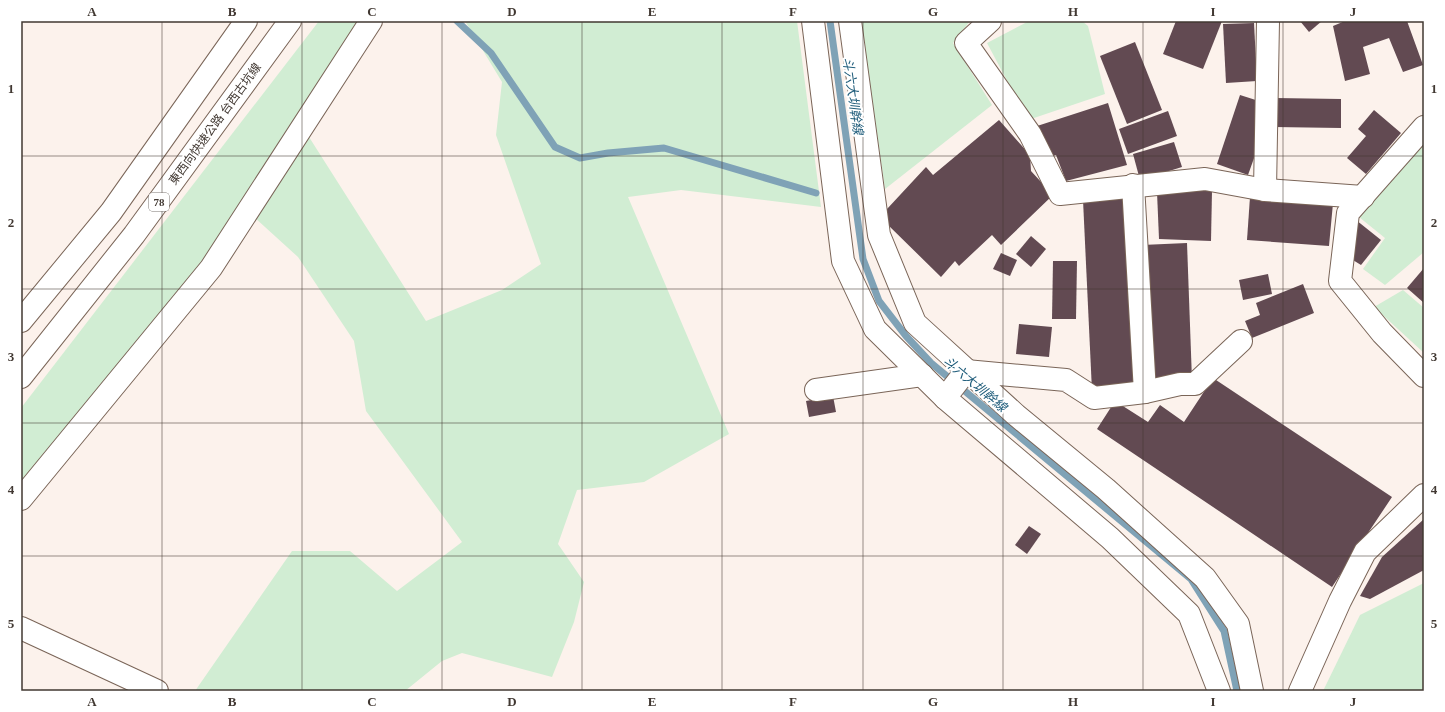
<svg xmlns="http://www.w3.org/2000/svg" width="1445" height="712" font-family="'Times New Roman','Noto Sans TC',serif">
  <rect width="100%" height="100%" fill="#fcf2ec"/>
  <g fill="#d1edd3">
    <path d="M319 21H360L209 253 21 484V408Z"/>
    <path d="M465 21H797L821 207 681 190 628 197 729 434 644 482 577 490 558 544 584 582 574 622 552 677 462 653 442 661 405 691H195L292 551H350L397 591 462 542 366 411 354 341 298 257 253 216 309 137 426 321 502 290 541 264 496 135 502 82Z"/>
    <path d="M861 21H970L953 43 992 105 885 189Z"/>
    <path d="M1029 21H1082L1088 26 1105 94 1028 120 987 43Z"/>
    <path d="M1424 140V252L1385 285 1363 269 1385 238 1359 217Z"/>
    <path d="M1403 290 1424 308V353L1374 307Z"/>
    <path d="M1424 583V691H1323L1360 615Z"/>
  </g>
  <g fill="none" stroke-linecap="round" stroke-linejoin="round">
    <g stroke="#7fa2b6" stroke-width="7">
      <path d="M457 21 491 53 555 147 580 158 608 153 664 148 816 193"/>
      <path d="M830 21 863 259 879 301 906 336 931 363 1191 579 1224 631 1237 691"/>
    </g>
  </g>
  <g fill="#624a52">
    <path d="M1176 21H1222L1203 69 1163 54Z"/>
    <path d="M1300 21H1322L1309 32Z"/>
    <path d="M1345 21H1407L1423 65 1403 72 1389 38 1363 47 1370 74 1345 81 1333 26Z"/>
    <path d="M1254 23 1257 81 1226 83 1223 24Z"/>
    <path d="M1135 42 1162 110 1127 124 1100 56Z"/>
    <path d="M1240 95 1262 102 1263 133 1248 175 1217 164Z"/>
    <path d="M1275 98 1341 99V128L1274 127Z"/>
    <path d="M1108 103 1127 165 1066 181 1056 155 1046 158 1034 127Z"/>
    <path d="M1374 110 1401 133 1366 174 1347 158 1366 136 1358 129Z"/>
    <path d="M1168 111 1177 136 1128 154 1119 129Z"/>
    <path d="M999 120 1030 155 1031 171 1053 195 1001 245 992 235 959 266 955 261 941 277 886 223 887 209 926 167 933 175Z"/>
    <path d="M1174 142 1182 167 1140 180 1133 154Z"/>
    <path d="M1184 191H1212L1211 241 1159 239 1157 192Z"/>
    <path d="M1128 196 1137 390 1092 391 1083 200Z"/>
    <path d="M1250 197 1333 203 1329 246 1247 240Z"/>
    <path d="M1356 220 1381 240 1361 265 1348 257Z"/>
    <path d="M1031 236 1046 249 1031 267 1016 254Z"/>
    <path d="M1187 243 1192 380 1147 383 1142 245Z"/>
    <path d="M1001 253 1017 260 1010 276 993 269Z"/>
    <path d="M1053 261H1077L1076 319H1052Z"/>
    <path d="M1424 268V303L1407 288Z"/>
    <path d="M1268 274 1272 294 1243 300 1239 280Z"/>
    <path d="M1303 284 1314 313 1252 338 1245 321 1260 315 1256 303Z"/>
    <path d="M1019 324 1052 327 1049 357 1016 354Z"/>
    <path d="M1213 378 1392 497 1332 587 1097 429 1115 401 1148 422 1160 405 1184 422Z"/>
    <path d="M833 396 836 412 809 417 806 401Z"/>
    <path d="M1424 519V570L1370 599 1360 596 1382 557Z"/>
    <path d="M1029 526 1041 534 1027 554 1015 545Z"/>
  </g>
  <g fill="none" stroke-linecap="round" stroke-linejoin="round">
    <g stroke="#7a6558" stroke-width="24">
      <g id="minor">
        <path d="M813 21 843 261 875 329 945 398 1110 538 1189 614 1219 691"/>
        <path d="M850 21 879 235 915 323 1016 415 1106 489 1205 578 1238 624 1252 691"/>
        <path d="M990 21 966 43 1030 134 1060 194 1205 179 1265 190 1363 197"/>
        <path d="M1133 185 1145 392"/>
        <path d="M1265 190 1268 21"/>
        <path d="M816 390 922 375"/>
        <path d="M945 398 966 371 1066 380 1094 398 1145 392 1180 384H1195L1241 341"/>
        <path d="M21 499 211 268 371 21"/>
        <path d="M21 628 157 691"/>
      </g>
    </g>
    <g stroke="#7a6558" stroke-width="24">
      <g id="tertiary">
        <path d="M1424 127 1348 213 1340 281 1382 333 1424 376"/>
        <path d="M1300 691 1340 601 1365 552 1424 495"/>
      </g>
    </g>
    <g stroke="#7a6558" stroke-width="24">
      <g id="trunk">
        <path d="M21 321 111 212 246 21"/>
        <path d="M21 377 134 235 290 21"/>
      </g>
    </g>
    <use href="#minor" stroke="#fff" stroke-width="22"/>
    <use href="#tertiary" stroke="#fff" stroke-width="22"/>
    <use href="#trunk" stroke="#fff" stroke-width="22"/>
  </g>
  <path fill="none" stroke="#413832" stroke-width="1" stroke-opacity="0.55" d="M162 21V691M302 21V691M442 21V691M582 21V691M722 21V691M863 21V691M1003 21V691M1143 21V691M1283 21V691M21 156H1424M21 289H1424M21 423H1424M21 556H1424"/>
  <g text-anchor="middle" dominant-baseline="central" stroke-width="4" stroke-linejoin="round" paint-order="stroke">
    <rect fill="#fff" stroke="#7a7470" stroke-width="1" x="149" y="193" width="20" height="18" rx="3"/>
    <g font-size="11" font-weight="bold" fill="#413832">
      <text x="159" y="202">78</text>
    </g>
    <g font-size="12" fill="#413832" stroke="#fff">
      <text transform="translate(215 124) rotate(-54)">東西向快速公路 台西古坑線</text>
    </g>
    <g font-size="13" font-style="italic" fill="#205d7b" stroke="#fff">
      <text transform="translate(853 96) rotate(82)">斗六大圳幹線</text>
      <text transform="translate(975 384) rotate(40)">斗六大圳幹線</text>
    </g>
  </g>
  <rect width="1445" height="712" fill="none" stroke="#ffffff" stroke-width="44"/>
  <rect x="22" y="22" width="1401" height="668" fill="none" stroke="#413832" stroke-width="1.5"/>
  <g font-size="13" text-anchor="middle" font-weight="bold" fill="#413832">
    <text x="92" y="16">A</text>
    <text x="232" y="16">B</text>
    <text x="372" y="16">C</text>
    <text x="512" y="16">D</text>
    <text x="652" y="16">E</text>
    <text x="793" y="16">F</text>
    <text x="933" y="16">G</text>
    <text x="1073" y="16">H</text>
    <text x="1213" y="16">I</text>
    <text x="1353" y="16">J</text>
    <text x="11" y="93">1</text>
    <text x="1434" y="93">1</text>
    <text x="11" y="227">2</text>
    <text x="1434" y="227">2</text>
    <text x="11" y="361">3</text>
    <text x="1434" y="361">3</text>
    <text x="11" y="494">4</text>
    <text x="1434" y="494">4</text>
    <text x="11" y="628">5</text>
    <text x="1434" y="628">5</text>
    <text x="92" y="706">A</text>
    <text x="232" y="706">B</text>
    <text x="372" y="706">C</text>
    <text x="512" y="706">D</text>
    <text x="652" y="706">E</text>
    <text x="793" y="706">F</text>
    <text x="933" y="706">G</text>
    <text x="1073" y="706">H</text>
    <text x="1213" y="706">I</text>
    <text x="1353" y="706">J</text>
  </g>
</svg>
